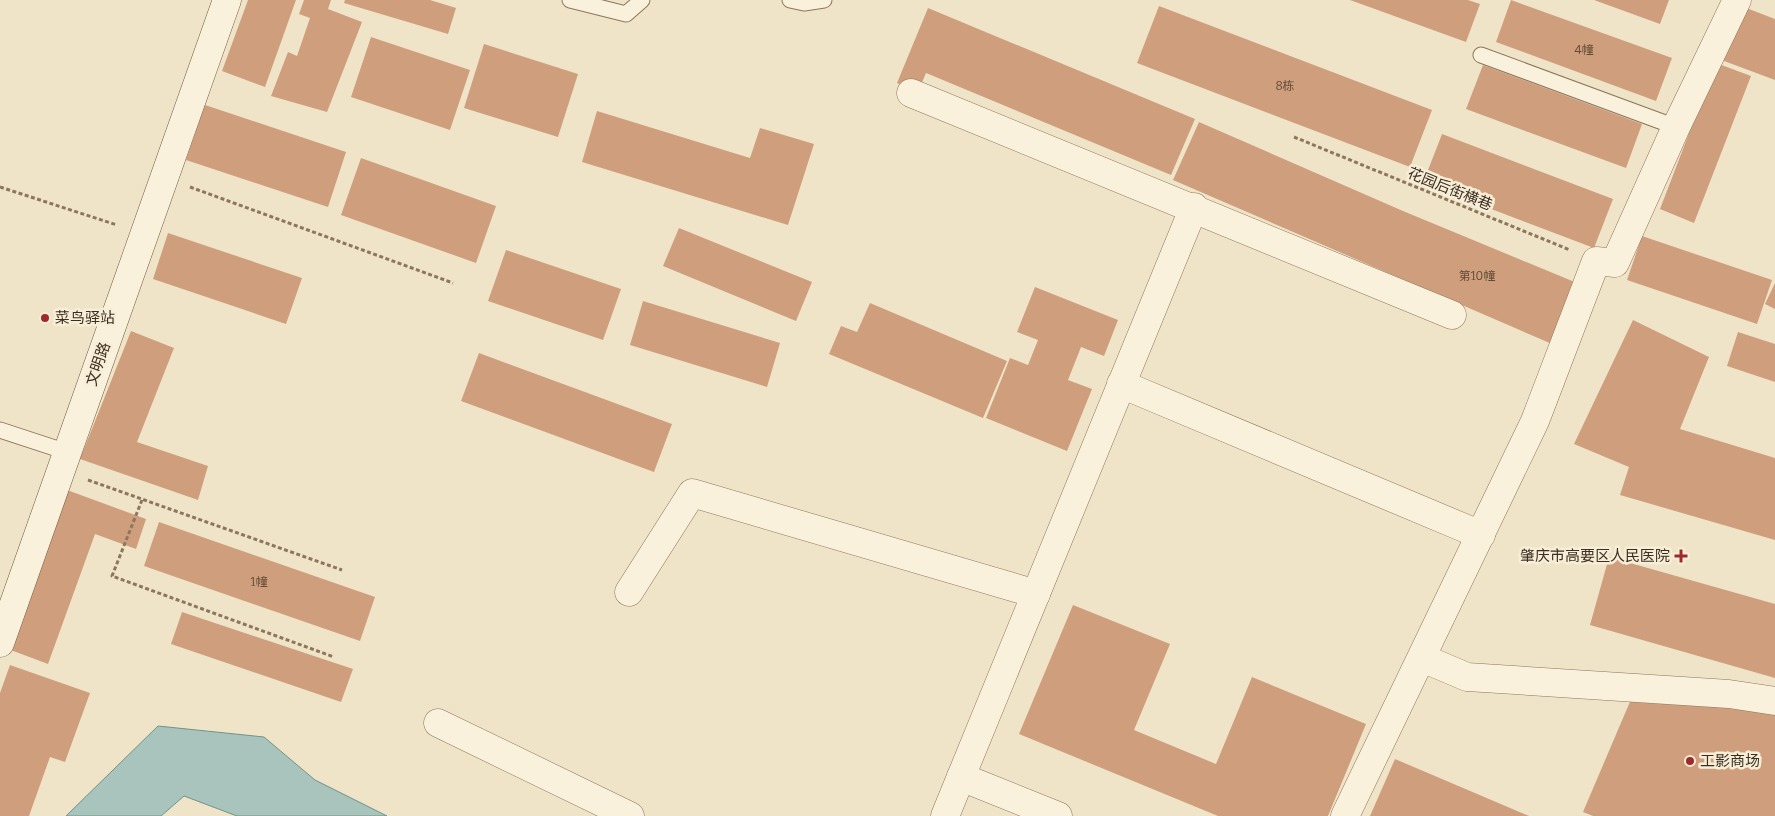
<svg xmlns="http://www.w3.org/2000/svg" width="1775" height="816" font-family="Bitter,'Noto Sans SC',serif">
  <rect width="100%" height="100%" fill="#f0e4c8"/>
  <path fill="#a9c4bc" stroke="#6f938a" d="M158 726 264 737 315 780 387 816H237L184 796 161 816H66Z"/>
  <g fill="#cf9f7d">
    <path d="M248 0H296L265 87 222 71Z"/>
    <path d="M304 0H331L328 9 362 22 327 112 271 96 288 52 297 56 310 18 299 14Z"/>
    <path d="M345 0H430L456 8 448 34 344 3Z"/>
    <path d="M1350 0H1468L1480 4 1466 42Z"/>
    <path d="M1511 0 1672 58 1656 101 1496 42Z"/>
    <path d="M1594 0H1669L1660 24Z"/>
    <path d="M1736 4 1775 19V80L1716 58Z"/>
    <path d="M1159 6 1432 110 1410 167 1137 63Z"/>
    <path d="M928 8 1195 119 1171 175 926 73 918 92 897 83Z"/>
    <path d="M371 37 470 70 450 130 351 97Z"/>
    <path d="M484 44 578 74 558 137 464 108Z"/>
    <path d="M1716 63 1751 76 1694 223 1660 209Z"/>
    <path d="M1483 65 1642 124 1626 168 1466 109Z"/>
    <path d="M205 105 346 152 328 207 186 160Z"/>
    <path d="M597 111 750 158 760 128 814 144 788 225 582 162Z"/>
    <path d="M1199 122 1403 211 1577 283 1552 344 1173 180Z"/>
    <path d="M1442 134 1613 199 1594 248 1423 183Z"/>
    <path d="M361 158 496 206 476 263 341 215Z"/>
    <path d="M679 228 812 282 796 321 663 266Z"/>
    <path d="M168 233 302 278 286 324 153 279Z"/>
    <path d="M1642 236 1772 280 1757 324 1627 280Z"/>
    <path d="M506 250 621 289 603 340 488 301Z"/>
    <path d="M1775 283V309L1765 304Z"/>
    <path d="M1035 287 1118 320 1104 356 1081 347 1068 380 1092 389 1067 451 986 418 1010 358 1028 365 1038 340 1017 332Z"/>
    <path d="M643 301 780 343 767 387 630 345Z"/>
    <path d="M870 303 1007 361 983 418 829 354 841 326 857 332Z"/>
    <path d="M1633 320 1709 357 1680 429 1775 458V540L1620 495 1629 467 1574 444Z"/>
    <path d="M131 331 174 348 137 442 208 466 198 500 80 459Z"/>
    <path d="M1738 332 1775 344V382L1727 366Z"/>
    <path d="M479 353 672 424 654 472 461 401Z"/>
    <path d="M67 490 146 519 136 549 95 534 48 664 8 649Z"/>
    <path d="M159 522 375 597 360 641 144 566Z"/>
    <path d="M1609 557 1775 604V678L1590 625Z"/>
    <path d="M1073 605 1170 644 1134 730 1216 764 1252 677 1366 724 1328 816H1218L1019 734Z"/>
    <path d="M182 612 353 669 341 702 171 644Z"/>
    <path d="M10 665 90 693 65 762 50 757 29 816H0V693Z"/>
    <path d="M1632 697 1775 711V816H1593L1583 812Z"/>
    <path d="M1395 759 1529 816H1370Z"/>
  </g>
  <g fill="none" stroke-linecap="round" stroke-linejoin="round">
    <g stroke="#8d765c" stroke-width="17">
      <g id="lane">
        <path d="M570 0 626 14 642 0"/>
        <path d="M790 0 804 3 824 0"/>
        <path d="M1481 55 1676 127"/>
        <path d="M0 430 67 452"/>
      </g>
    </g>
    <g stroke="#8d765c" stroke-width="29">
      <g id="street">
        <path d="M911 93 1452 315"/>
        <path d="M1121 384 1481 535"/>
        <path d="M629 592 692 493 1036 594"/>
        <path d="M1422 658 1467 677 1729 694 1775 701"/>
        <path d="M438 723 630 816"/>
        <path d="M961 777 1058 816"/>
        <path d="M945 816 1194 207"/>
        <path d="M1345 816 1535 421 1596 261 1615 263 1676 127 1737 0"/>
      </g>
    </g>
    <g stroke="#6f573f" stroke-width="29">
      <path id="secondary" d="M0 643 227 0"/>
    </g>
    <g stroke="#8d765c" stroke-width="3" stroke-dasharray="4 2.5" stroke-linecap="butt">
      <path d="M1294 137 1570 250"/>
      <path d="M0 187 117 225"/>
      <path d="M190 187 453 283"/>
      <path d="M88 480 342 570"/>
      <path d="M142 500 112 576 334 657"/>
    </g>
    <use href="#lane" stroke="#faf1dc" stroke-width="15"/>
    <use href="#street" stroke="#faf1dc" stroke-width="28"/>
    <use href="#secondary" stroke="#faf1dc" stroke-width="28"/>
  </g>
  <g fill="#9e2a2b" stroke="#f7eed8" stroke-width="2">
    <circle cx="45" cy="318" r="5"/>
    <path d="M1678.5 548.5h5v5h5v5h-5v5h-5v-5h-5v-5h5z"/>
    <circle cx="1690" cy="761" r="5"/>
  </g>
  <g text-anchor="middle" dominant-baseline="central" stroke-width="5" stroke-linejoin="round" paint-order="stroke">
    <g font-size="12" fill="#624a37">
      <text x="1584" y="50">4幢</text>
      <text x="1285" y="86">8栋</text>
      <text x="1477" y="276">第10幢</text>
      <text x="259" y="582">1幢</text>
    </g>
    <g font-size="15" fill="#3d2e20" stroke="#f7eed8">
      <text transform="translate(1450 189) rotate(22)">花园后街横巷</text>
      <text transform="translate(98 364) rotate(-71)">文明路</text>
    </g>
    <g font-size="15" fill="#3d2e20" stroke="#f7eed8" text-anchor="start">
      <text x="55" y="318">菜鸟驿站</text>
      <text x="1670" y="556" text-anchor="end">肇庆市高要区人民医院</text>
      <text x="1700" y="761">工影商场</text>
    </g>
  </g>
</svg>
